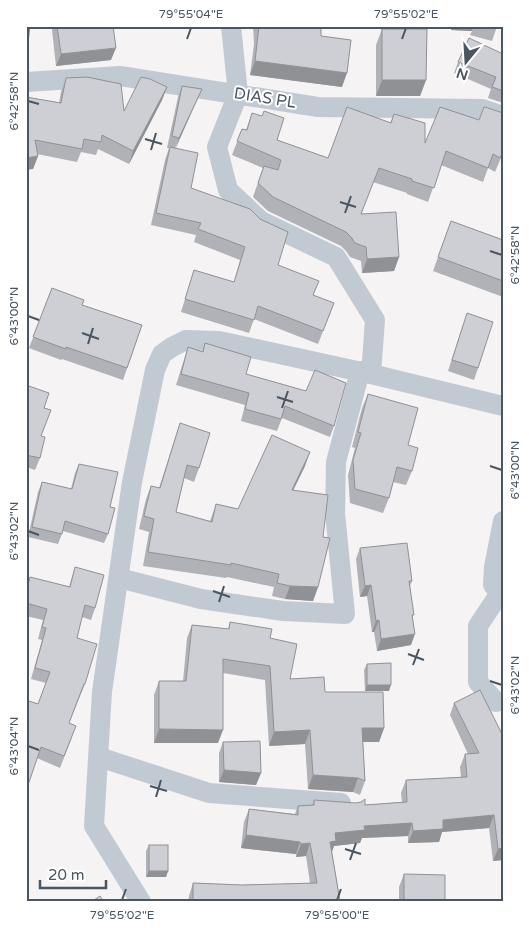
<svg xmlns="http://www.w3.org/2000/svg" width="529" height="928" font-family="'Varela Round',sans-serif">
  <rect width="100%" height="100%" fill="#f5f3f3"/>
  <g fill="none" stroke-linecap="round" stroke-linejoin="round">
    <g stroke="#c1cad2" stroke-width="20">
      <path d="M231 26 238 94 217 147 228 190 261 221 336 257 375 320 371 374"/>
      <path d="M26 82 120 76 318 107 482 109 503 116"/>
      <path d="M503 521 494 567 493 585 500 593 503 595"/>
      <path d="M119 578 201 599 283 611 345 614 335 513 336 462 360 371"/>
      <path d="M496 702 478 682V626L500 593"/>
      <path d="M99 757 209 793 341 803"/>
      <path d="M141 902 94 826 102 692 132 482 155 370 162 354 172 347 186 340 219 341 371 374 503 406"/>
    </g>
  </g>
  <g fill="#b0b2b7">
    <path d="M54 26H113L111 60 56 66 52 30Z"/>
    <path d="M253 26H321V36L342 87 250 75 254 44Z"/>
    <path d="M451 26H496V29L492 41 470 35 472 31 451 30Z"/>
    <path d="M382 29 426 80 420 96H376V45Z"/>
    <path d="M503 54V103L488 98 491 89 454 73 458 62Z"/>
    <path d="M66 78 124 111 167 87 162 100 129 164 98 149 96 155 81 152 77 162 37 154 38 156 33 169 26 97 59 103 61 92Z"/>
    <path d="M182 86 202 89 197 100 175 148 191 188 278 265 313 295 334 303 318 344 254 319 249 333 181 312 194 270 234 282 240 260 194 242 196 235 151 225 165 160 169 148H167L178 97Z"/>
    <path d="M252 113 277 140 328 158 390 123 394 114 425 143 479 120 503 113V153L495 172 488 168 483 182 441 165 428 202 407 194V193L373 182 361 214 399 257 394 271 362 273 361 261 350 257 346 251 341 246 268 211 253 197 263 168 232 155 242 129 246 130Z"/>
    <path d="M451 221 503 240V297L433 271Z"/>
    <path d="M52 288 82 305 142 325 123 380 62 359 61 360 29 348Z"/>
    <path d="M463 325 478 368 474 380 448 371Z"/>
    <path d="M205 343 246 374 334 426 330 437 282 418 277 431 241 421 245 405 176 385 188 347 202 352Z"/>
    <path d="M26 385 44 408 40 458 35 470 26 467Z"/>
    <path d="M368 394 408 445 412 471 406 485 393 482 389 498 383 513 350 503 348 475 355 448 352 447 362 408Z"/>
    <path d="M180 423 199 468 194 482 184 478 176 512 210 521 216 504 238 509 305 466 293 490 318 587 313 601 285 599 272 596 274 587 227 577 226 578 143 566 149 532 139 529 146 499 151 486 159 488Z"/>
    <path d="M79 464 110 507 108 534 104 543 63 531 58 544 28 537 38 492 42 482 71 489 75 473Z"/>
    <path d="M360 548 412 581 410 586 413 619 411 645 377 651 374 632H372L367 596 360 597 356 559Z"/>
    <path d="M75 567 95 608 91 620 82 617 77 638 85 684 69 723 72 737 60 768 37 758 26 792V700L38 704 46 683 31 679 42 640 38 639 43 620 26 616V588L30 577 69 587Z"/>
    <path d="M230 622 270 638 290 679 325 692 384 728 379 742H363L365 781 360 795 353 792 308 789 305 744 269 746 265 680 223 673 218 743H154V695L159 681H183L187 638 192 625 228 629Z"/>
    <path d="M367 664 389 691H365L364 670Z"/>
    <path d="M454 703 502 734 503 711V860L493 861 489 828 442 832 439 842 408 843V836L362 838 360 843 334 846 332 852 340 901 399 900V887L404 874 445 902H188L189 896 193 883 242 885 310 883 306 856 296 857V854L241 848 244 822 249 809 295 814 298 806 312 805 314 800 365 805 402 802 401 793 406 780 461 777 460 767 465 754H468L450 715Z"/>
    <path d="M223 742 261 773 256 785 219 782V753Z"/>
    <path d="M149 845 168 871 166 877H146V851Z"/>
  </g>
  <g fill="#909195">
    <path d="M452 26H473L472 31 451 30Z"/>
    <path d="M116 48 111 60 56 66 61 54Z"/>
    <path d="M255 61 347 73 342 87 250 75Z"/>
    <path d="M382 80H426L420 96H376Z"/>
    <path d="M167 87 162 100 129 164 133 151Z"/>
    <path d="M202 89 197 100 175 150 179 138Z"/>
    <path d="M38 156 33 169 26 170V158Z"/>
    <path d="M399 257 394 271 362 273 367 259Z"/>
    <path d="M310 452 305 466 287 503 292 490Z"/>
    <path d="M371 585 367 596 360 597 365 586Z"/>
    <path d="M290 586 318 587 313 601 285 599Z"/>
    <path d="M379 620 374 632H372L376 621Z"/>
    <path d="M415 634 411 645 377 651 381 639Z"/>
    <path d="M367 685H391L389 691H365Z"/>
    <path d="M362 728H384L379 742H357Z"/>
    <path d="M159 729 223 730 218 743H154Z"/>
    <path d="M310 730 305 744 269 746 274 732Z"/>
    <path d="M224 770 261 773 256 785 219 782Z"/>
    <path d="M313 775 358 778 353 792 308 789Z"/>
    <path d="M494 815 489 828 442 832 439 842 408 843 413 831 443 820Z"/>
    <path d="M412 823 408 836 362 838 360 843 334 846 331 854 330 842 335 833 364 826Z"/>
    <path d="M246 835 300 842 296 854 241 848Z"/>
    <path d="M310 843 306 856 296 857 301 844Z"/>
    <path d="M503 848V860L493 861 498 849Z"/>
    <path d="M149 871H168L166 877H146Z"/>
  </g>
  <g fill="#cdcfd5" stroke="#909195">
    <path d="M26 26H30L27 52H26Z"/>
    <path d="M57 26H113L116 48 61 54Z"/>
    <path d="M259 26H321V36L351 40 347 73 255 61Z"/>
    <path d="M485 26H496V29Z"/>
    <path d="M382 29H427L426 80H382Z"/>
    <path d="M469 38 503 54V91L492 87 496 77 458 62Z"/>
    <path d="M87 77 121 84 124 111 141 77 150 79 167 87 133 151 102 135 101 142 84 139 82 149 35 140 38 156 26 158V97L61 103 66 78Z"/>
    <path d="M182 86 202 89 179 138 172 136Z"/>
    <path d="M347 107 391 123 394 114 425 123V143L440 107 479 120 484 107H485L503 113V152L500 158 493 154 488 168 446 151 434 188 412 181V179L379 168 361 214 396 212 399 257 367 259 366 247 355 243 351 237 346 232 273 197 258 183 264 166 278 170 281 160 237 141 242 129 247 130 252 113 262 116 264 111 284 118 277 140 328 158Z"/>
    <path d="M170 147 198 153 191 188 250 209 260 219 288 232 278 265 319 281 313 295 334 303 323 331 258 306 254 320 185 299 194 270 234 282 245 247 198 229 201 223 156 213Z"/>
    <path d="M451 221 503 240V281L438 257Z"/>
    <path d="M52 288 84 300 82 305 142 325 127 368 66 347V349L33 337Z"/>
    <path d="M467 313 493 322 478 368 452 360Z"/>
    <path d="M205 343 251 357 246 374 306 391 315 370 346 383 334 426 285 406 281 419 245 409 249 393 181 374 188 347 203 352Z"/>
    <path d="M26 385 49 393 44 408 51 410 41 436 45 437 40 458 26 455Z"/>
    <path d="M368 394 418 408 408 445 418 448 412 471 397 467 389 498 355 489 353 460 361 433 358 432Z"/>
    <path d="M180 423 210 433 199 468 187 465 176 512 212 522 216 504 238 509 272 435 310 452 292 490 328 495 323 537 330 538 318 587 290 586 277 583 279 574 231 563V565L148 552 154 519 144 516 151 486 160 488Z"/>
    <path d="M79 464 118 472 110 507 115 508 108 534 65 521 62 534 32 527 42 482 72 489Z"/>
    <path d="M407 543 412 581H409L414 615H412L415 634 381 639 379 620 376 621 371 585 365 586 360 548Z"/>
    <path d="M75 567 104 575 95 608 85 605 77 638 97 644 85 684H84L69 723 76 726 64 756 41 747 26 791V700L38 704 50 672 35 668 46 628 42 627 47 609 26 603V592L30 577 70 587Z"/>
    <path d="M230 622 272 629 270 638 297 644 290 679 324 677 325 692H383L384 728H362L365 781 358 778 313 775 310 730 274 732 270 666 223 659V730L159 729V681H186L192 625 229 629Z"/>
    <path d="M391 663V685H367V664Z"/>
    <path d="M480 690 503 736V848L498 849 494 815 443 820V829L413 831 412 823 364 826 365 830 335 833 336 841 330 842 340 901 404 900V874L445 875V902H193V883L242 885 317 883 310 843 301 844 300 842 246 835 249 809 298 815V806L314 805V800L356 803 361 802 365 799V805L407 802 406 780 467 777 465 754 479 753 454 703Z"/>
    <path d="M260 741 261 773 224 770 223 742Z"/>
    <rect x="149" y="845" width="19" height="26"/>
    <path d="M100 896 104 902H91Z"/>
  </g>
  <path fill="none" stroke="#4a5661" stroke-width="2" d="M187 39 191 28M402 39 406 28M28 101 39 104M145 139 162 144M151 150 156 133M340 202 356 207M345 213 351 196M490 251 502 255M28 316 39 320M82 333 99 339M88 344 93 328M277 397 293 402M282 408 288 391M490 466 502 470M28 531 39 535M213 591 230 597M219 602 224 586M408 654 424 660M413 665 419 649M490 681 502 685M28 746 39 750M150 786 167 791M156 797 161 780M345 849 361 854M350 860 356 843M122 900 126 889M337 900 341 889"/>
  <g text-anchor="middle" dominant-baseline="central" stroke-width="4" stroke-linejoin="round" paint-order="stroke">
    <g font-size="16" fill="#4a5661" stroke="#fff">
      <text transform="translate(265 98) rotate(9)">DIAS PL</text>
    </g>
  </g>
  <rect width="529" height="928" fill="none" stroke="#ffffff" stroke-width="55"/>
  <g transform="translate(466 62) rotate(198)" stroke="#ffffff" stroke-width="4" paint-order="stroke">
  <path d="M0-4L9 19L0 12L-9 19Z" fill="#4a5661"/>
  <text y="-8" font-size="14" font-weight="bold" text-anchor="middle" fill="#4a5661">N</text>
  </g>
  <path d="M40 880v8h66v-8" fill="none" stroke="#4a5661" stroke-width="2.5"/>
  <text x="48" y="880" font-size="15" fill="#4a5661" stroke="#ffffff" stroke-width="4" paint-order="stroke">20 m</text>
  <rect x="28" y="28" width="474" height="872" fill="none" stroke="#4a5661" stroke-width="2"/>
  <g font-size="12" text-anchor="middle" fill="#4a5661">
    <text x="191" y="18">79°55'04"E</text>
    <text x="406" y="18">79°55'02"E</text>
    <text transform="translate(14 101) rotate(-90)" y="4">6°42'58"N</text>
    <text transform="translate(515 255) rotate(-90)" y="4">6°42'58"N</text>
    <text transform="translate(14 316) rotate(-90)" y="4">6°43'00"N</text>
    <text transform="translate(515 470) rotate(-90)" y="4">6°43'00"N</text>
    <text transform="translate(14 531) rotate(-90)" y="4">6°43'02"N</text>
    <text transform="translate(515 685) rotate(-90)" y="4">6°43'02"N</text>
    <text transform="translate(14 746) rotate(-90)" y="4">6°43'04"N</text>
    <text x="122" y="919">79°55'02"E</text>
    <text x="337" y="919">79°55'00"E</text>
  </g>
</svg>
